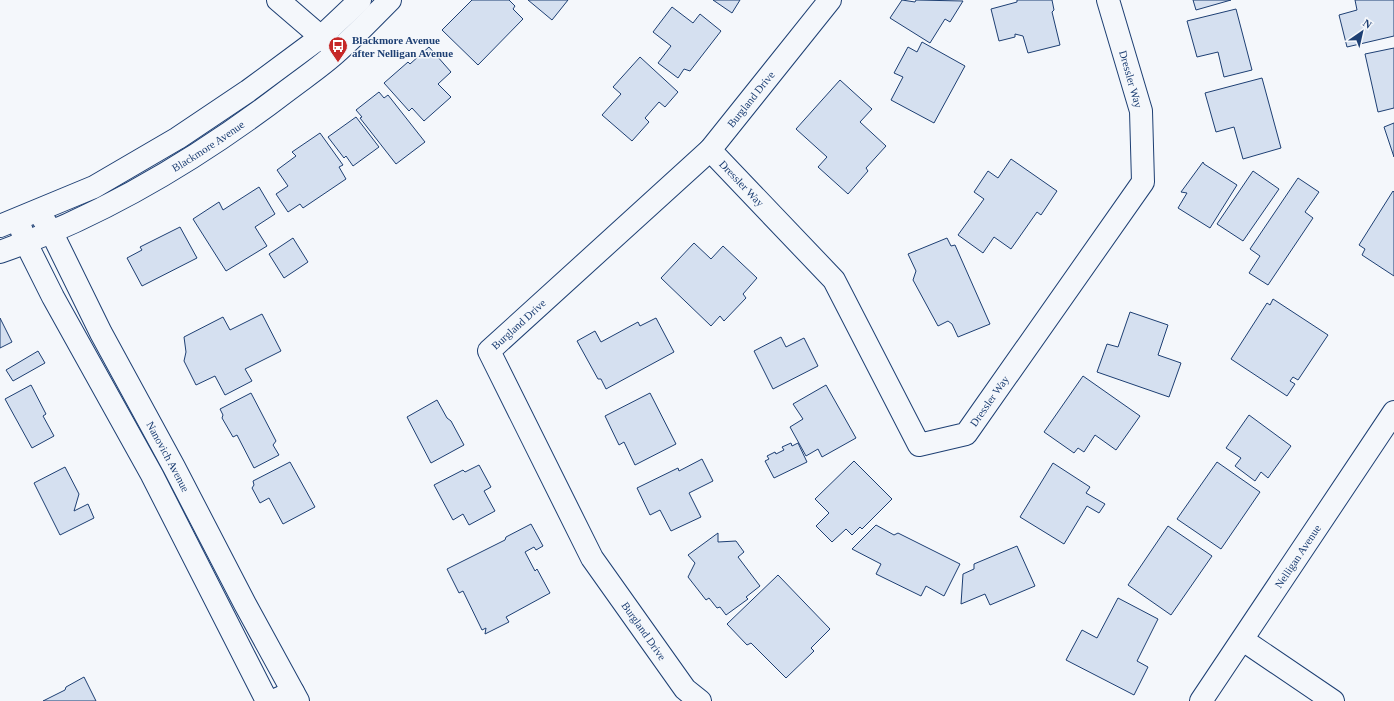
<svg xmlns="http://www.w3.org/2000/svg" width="1394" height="701" font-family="Georgia,serif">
  <rect width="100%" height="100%" fill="#f4f7fb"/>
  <g fill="#d5e0f0" stroke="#1d3f73">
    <path d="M472 0H509L515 6 513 9 523 19 478 65 442 30Z"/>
    <path d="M528 0H568L552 20Z"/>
    <path d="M713 0H740L732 13Z"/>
    <path d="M902 0 915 2 916 0 963 1 950 22 945 19 930 43 890 18Z"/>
    <path d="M1017 0H1052L1054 10 1052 12 1060 45 1028 53 1023 36 1015 34V37L999 41 991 9 1017 2Z"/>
    <path d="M1193 0H1231L1196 10Z"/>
    <path d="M1355 0H1394V36L1347 47 1339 15 1357 10Z"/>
    <path d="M672 7 693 23 700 14 721 31 690 71 684 69 678 78 658 63 671 46 653 32Z"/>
    <path d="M1236 9 1252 70 1224 77 1218 52 1197 57 1187 21Z"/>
    <path d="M922 42 965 66 934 123 891 100 903 77 894 73 908 47 917 52Z"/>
    <path d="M429 47 451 72 438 84 451 97 424 121 412 108 409 111 384 83 408 62 410 64Z"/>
    <path d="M1394 48V108L1378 112 1365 54Z"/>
    <path d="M640 57 678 92 665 107 659 102 645 118 649 122 632 141 602 115 621 94 613 87Z"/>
    <path d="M1262 78 1281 148 1243 159 1234 127 1216 132 1205 93Z"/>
    <path d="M840 80 872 109 860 122 886 146 866 168 868 171 848 194 818 167 827 157 796 129Z"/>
    <path d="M379 92 384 98 388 95 425 142 396 164 360 118 362 117 356 110Z"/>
    <path d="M356 117 379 147 353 166 346 156 344 158 328 137Z"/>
    <path d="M1394 123V157L1384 127Z"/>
    <path d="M320 133 343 165 339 167 346 179 303 208 300 204 288 212 276 194 288 186 277 170 296 156 292 152Z"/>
    <path d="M1011 159 1057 191 1041 215 1037 212 1011 249 994 237 983 253 958 235 984 199 974 192 988 171 998 178Z"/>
    <path d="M1203 162 1204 164 1237 185 1210 228 1178 208 1187 193 1181 192Z"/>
    <path d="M1253 171 1279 189 1243 241 1217 224Z"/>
    <path d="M1298 178 1319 192 1305 212 1313 218 1268 285 1249 273 1260 256 1250 249Z"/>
    <path d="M259 187 275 214 255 227 267 246 226 271 193 219 219 202 223 210Z"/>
    <path d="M1393 191 1394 192V276L1362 255 1365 249 1359 245Z"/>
    <path d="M180 227 197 258 142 286 127 258 142 250 140 247Z"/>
    <path d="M293 238 308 262 284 278 269 254Z"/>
    <path d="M947 238 951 246 955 245 990 324 958 337 952 324 948 321 938 326 913 280 916 271 908 254Z"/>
    <path d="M694 243 711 259 723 246 757 278 743 294 746 298 724 321 720 316 711 326 661 278Z"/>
    <path d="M1273 299 1328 335 1298 380 1293 377 1290 381 1295 384 1287 396 1231 359 1267 303 1270 305Z"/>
    <path d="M1130 312 1168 325 1158 355 1181 363 1169 397 1097 372 1107 344 1118 347Z"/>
    <path d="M262 314 281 351 245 369 252 381 225 395 215 376 196 385 184 361 186 352 184 337 223 317 230 330Z"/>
    <path d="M0 318 12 342 0 348Z"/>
    <path d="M656 318 674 352 606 389 601 379H598L577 341 595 331 601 342 638 322 640 326Z"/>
    <path d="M781 337 786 347 804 338 818 366 773 389 754 351Z"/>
    <path d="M38 351 45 363 13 381 6 370Z"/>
    <path d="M1083 376 1140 416 1116 450 1095 435 1084 452 1078 448 1074 453 1044 432Z"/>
    <path d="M31 385 46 414 43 416 54 436 32 448 5 399Z"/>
    <path d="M826 385 856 438 822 457 818 449 806 456 790 427 803 419 793 404Z"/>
    <path d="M251 393 276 441 273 445 279 455 254 468 237 435 233 437 222 418 223 415 220 409Z"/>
    <path d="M650 393 676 444 635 465 624 442 619 445 605 416Z"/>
    <path d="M437 400 447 418 451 421 464 445 431 463 407 417Z"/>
    <path d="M1249 415 1291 446 1268 478 1261 472 1255 481 1235 466 1241 458 1226 448Z"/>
    <path d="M791 443 792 446 798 443 807 462 774 478 765 461 769 459 767 456 775 452 776 454 784 450 782 447Z"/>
    <path d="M702 459 713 481 689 493 701 517 671 531 660 510 650 515 637 488 678 468 679 471Z"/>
    <path d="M854 461 892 499 862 529 860 527 852 535 846 529 832 542 816 526 829 513 815 499Z"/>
    <path d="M290 462 315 507 283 524 269 498 260 503 252 488 254 485 253 481Z"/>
    <path d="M1217 462 1260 492 1221 549 1177 519Z"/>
    <path d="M1053 463 1090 487 1086 493 1105 504 1099 513 1087 506 1064 544 1020 517Z"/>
    <path d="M479 465 491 487 484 491 495 511 469 525 463 514 453 520 434 485 463 470 465 472Z"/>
    <path d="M65 467 79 494 74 511 88 504 94 518 60 535 34 483Z"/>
    <path d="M531 524 543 546 536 550 534 547 525 552 535 571 537 569 550 593 506 617 509 622 485 634 486 628 482 630 463 591 459 593 447 569 505 540 506 537Z"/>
    <path d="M876 525 894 535 898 533 960 564 944 596 926 586 921 596 876 574 881 564 852 549Z"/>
    <path d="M1168 526 1212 556 1171 615 1128 585Z"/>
    <path d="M718 533V542L736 541 744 552 738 557 760 586 746 597 748 599 726 615 720 607 717 608 709 598 706 600 688 577 695 563 688 555Z"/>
    <path d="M1017 546 1035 586 990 605 985 594 961 604 963 574 974 569V564Z"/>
    <path d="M778 575 830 629 811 648 814 651 786 678 751 643 747 645 727 624Z"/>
    <path d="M1118 598 1158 619 1137 661 1148 667 1134 695 1066 660 1082 630 1097 638Z"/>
    <path d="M84 677 96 701H43L65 690 66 687Z"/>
  </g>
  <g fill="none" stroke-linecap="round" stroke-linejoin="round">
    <g stroke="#1d3f73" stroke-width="24">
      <g id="street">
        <path d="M278 0 335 49"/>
        <path id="s1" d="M710 150 834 280 919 445 966 434 1143 182 1141 111 1108 0"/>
        <path d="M1243 640 1333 701"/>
        <path d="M273 701 293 692"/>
        <path id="s2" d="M700 701 685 689 592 558 489 351 710 150 830 0"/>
        <path id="s3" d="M1201 701 1394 412"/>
      </g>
    </g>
    <g stroke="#1d3f73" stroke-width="24">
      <g id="secondary">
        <path id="s4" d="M38 211 51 231 101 333 174 467 245 604 298 701"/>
        <path d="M18 220 26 243 53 297 152 475 267 701"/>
        <path d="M0 226 94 187 178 138 248 91 321 37 360 0"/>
        <path id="s5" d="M0 252C102 216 202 156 288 90 305 77 323 65 338 51 356 35 373 17 390 0"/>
      </g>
    </g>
    <use href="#street" stroke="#f4f7fb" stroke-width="22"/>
    <use href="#secondary" stroke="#f4f7fb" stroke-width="22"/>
  </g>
  <defs>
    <g id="bus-pin" transform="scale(1)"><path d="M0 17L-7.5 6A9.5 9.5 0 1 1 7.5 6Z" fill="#c62828" stroke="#f4f7fb"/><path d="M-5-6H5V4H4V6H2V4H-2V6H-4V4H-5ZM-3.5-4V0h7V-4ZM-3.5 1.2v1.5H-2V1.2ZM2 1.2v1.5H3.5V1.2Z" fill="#fff"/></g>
  </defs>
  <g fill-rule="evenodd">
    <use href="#bus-pin" x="338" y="46"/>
  </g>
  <g text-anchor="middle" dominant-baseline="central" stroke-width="3" stroke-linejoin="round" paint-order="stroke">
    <g font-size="11" font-weight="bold" fill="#1d3f73" stroke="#f4f7fb" text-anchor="start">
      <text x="352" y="40">Blackmore Avenue<tspan x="352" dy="13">after Nelligan Avenue</tspan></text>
    </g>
    <g font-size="11" fill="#1d3f73" stroke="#f4f7fb">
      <text transform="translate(1131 79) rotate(74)">Dressler Way</text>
      <text stroke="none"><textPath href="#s2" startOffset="775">Burgland Drive</textPath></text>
      <text stroke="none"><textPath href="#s5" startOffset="234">Blackmore Avenue</textPath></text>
      <text stroke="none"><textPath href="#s1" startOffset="46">Dressler Way</textPath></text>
      <text stroke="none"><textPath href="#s2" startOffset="451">Burgland Drive</textPath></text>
      <text stroke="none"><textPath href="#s1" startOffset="454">Dressler Way</textPath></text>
      <text stroke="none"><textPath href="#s4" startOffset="278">Nanovich Avenue</textPath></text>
      <text stroke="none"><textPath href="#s3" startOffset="174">Nelligan Avenue</textPath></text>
      <text transform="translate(644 631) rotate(55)">Burgland Drive</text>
    </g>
  </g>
  <g transform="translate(1362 32) rotate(34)" stroke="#f4f7fb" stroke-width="3" paint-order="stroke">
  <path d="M0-3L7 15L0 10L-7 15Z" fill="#1d3f73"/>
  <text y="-6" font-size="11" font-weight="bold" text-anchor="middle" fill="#1d3f73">N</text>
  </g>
</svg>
